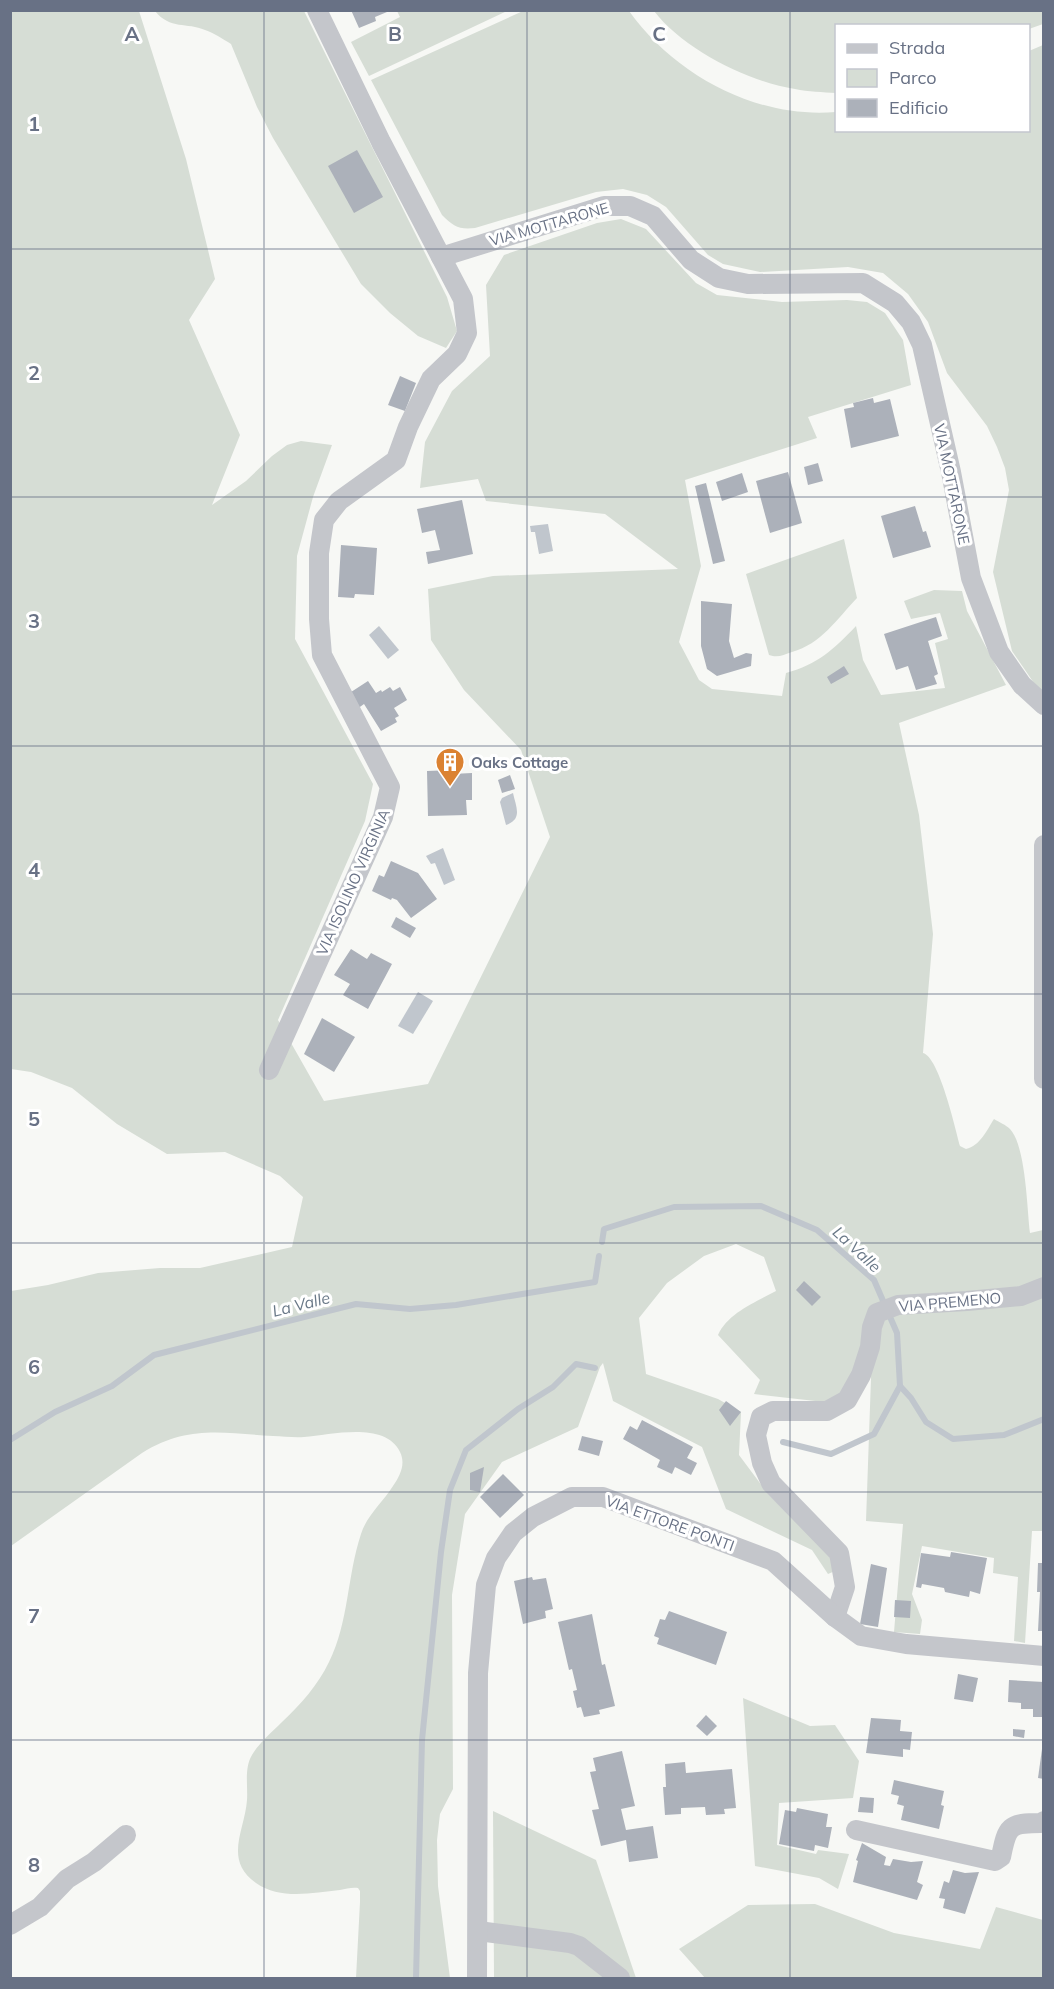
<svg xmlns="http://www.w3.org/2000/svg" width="1054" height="1989" font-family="Mulish,sans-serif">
  <rect width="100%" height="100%" fill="#f7f8f5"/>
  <g fill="#d6ddd5">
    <path d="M1043 10V24L1029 29 1028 26H836V93C823 92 808 92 795 89 748 82 683 49 654 11Z"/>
    <path d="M11 11H139L186 159 215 279 189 320 240 435 212 505 246 481 272 456 287 445 301 441 332 445 313 497 297 556 295 639 373 784 365 821 278 1020 324 1101 428 1084 550 837 521 750 464 690 431 640 428 589 493 576 678 569 605 514 486 501 478 479 420 488 425 442 452 391 490 356 486 285 504 255 597 223 621 219 646 229 696 283 717 295 782 302 847 300 867 302 885 313 903 340 911 385 808 417 817 438 685 480 701 566 679 642 699 680 712 689 782 696 786 673C818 664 833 650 856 626L863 660 881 695 945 688 935 643 948 639 940 613 911 619 904 601 934 590 962 591 967 611 1006 685 899 723 919 815 933 934 923 1053C939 1057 955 1127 960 1146L966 1149C980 1146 987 1130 994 1119 999 1122 1006 1125 1010 1129 1026 1146 1027 1209 1030 1233L1043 1230V1531H1032L1025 1643 1014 1641 1018 1577 993 1573 994 1558 922 1546 912 1594 922 1620 920 1634 894 1632 903 1524 866 1521 871 1378 860 1355 850 1382 837 1396 824 1402 754 1394 760 1380 718 1335C728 1313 756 1302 776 1291L764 1257 736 1244 704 1256 667 1283 639 1318 646 1374 718 1399 741 1412 739 1455 768 1494 829 1554 835 1571 828 1574 812 1550 726 1509 702 1447 613 1401 603 1363 600 1367 578 1427 502 1462 465 1514 452 1595 453 1789 440 1814 437 1840 438 1886 450 1978H356L360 1902V1891L358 1888C352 1887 346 1889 340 1890 312 1893 280 1900 256 1883 223 1860 245 1830 247 1800 248 1786 244 1768 252 1755 259 1743 272 1732 282 1722 301 1704 318 1685 329 1662 349 1622 347 1576 361 1534 367 1515 383 1502 393 1486 400 1476 406 1464 400 1452 385 1421 332 1435 304 1437 294 1438 283 1436 273 1436 221 1433 188 1425 142 1453L11 1546V1291L48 1285 98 1273 160 1268H200L292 1247 303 1197 280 1176 225 1152 167 1154 117 1124 72 1088 31 1072 11 1069Z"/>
    <path d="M155 11H304L447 297 457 331 446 348 418 336 390 313 361 284 273 138 257 107 231 44C223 39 214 33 205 30 187 22 170 30 155 11Z"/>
    <path d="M397 11H507L369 76 351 42 400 17Z"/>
    <path d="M523 11H629C675 75 756 119 836 112V130H1028L1029 51 1043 45V693L1036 686 1012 651 993 572 1009 490 1005 468 997 447 987 426 947 373 928 322 908 294 883 273 848 267 760 272 723 264 708 255 666 207 647 195 623 189 596 192 475 228C459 230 453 226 442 215L371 80Z"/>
    <path d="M844 539 857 598C837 619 821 644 792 652 783 655 778 658 769 655L746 574Z"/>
    <path d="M743 1698 810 1726 835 1725 859 1761 853 1798 779 1803 777 1845 816 1854 818 1850 849 1854 838 1889 819 1878 755 1866Z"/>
    <path d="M493 1811 596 1860 636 1978H494Z"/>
    <path d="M815 1904 894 1933 980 1949 996 1907 1043 1920V1978H705L679 1949 748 1905Z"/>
  </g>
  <g fill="#c0c6cd">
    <path d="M548 524 553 551 539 554 535 532H531L530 526Z"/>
    <path d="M379 626 399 650 388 659 369 635Z"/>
    <path d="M513 793C516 807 523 819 506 825L500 802 502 798Z"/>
    <path d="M443 848 455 880 444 885 435 863 431 864 426 856Z"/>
    <path d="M418 992 433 1001 413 1034 398 1026Z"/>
  </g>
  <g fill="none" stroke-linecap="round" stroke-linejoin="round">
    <g stroke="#c0c6cd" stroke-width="6">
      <path d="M602 1242 604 1229 674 1207 761 1206 817 1230 874 1280 897 1333 900 1386 911 1398 926 1422 953 1439 1004 1435 1044 1419"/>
      <path d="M10 1440 55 1412 112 1386 154 1355 356 1304 410 1309 456 1305 595 1282 599 1256"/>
      <path d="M783 1442 831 1454 874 1434 900 1386"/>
      <path d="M416 1978 422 1740 441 1552 450 1490 466 1450 518 1409 553 1387 576 1364 595 1368"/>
    </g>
  </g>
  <g fill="#acb1ba">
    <path d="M351 10H386L387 12 375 17 376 21 359 28Z"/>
    <path d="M357 150 383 197 354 213 328 166Z"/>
    <path d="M400 376 416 383 405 411 388 405Z"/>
    <path d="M873 398 874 403 890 399 899 436 851 448 844 409 854 407 853 403Z"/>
    <path d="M818 463 823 481 808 485 804 467Z"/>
    <path d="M788 472 802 523 770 533 756 481Z"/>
    <path d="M742 473 748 492 722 501 716 482Z"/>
    <path d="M706 483 725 561 713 564 695 486Z"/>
    <path d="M462 500 473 554 428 564 426 552 440 550 435 530 422 533 417 509Z"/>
    <path d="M915 506 923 532 926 531 931 547 893 558 881 516Z"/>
    <path d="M341 545 377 548 374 595 355 594 354 598 338 597Z"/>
    <path d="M701 601 732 604 729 641 734 658 746 653 752 654 751 666 717 676 707 669 701 646Z"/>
    <path d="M936 617 942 636 928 641 938 674 934 676 937 684 916 690 908 666 896 670 884 634Z"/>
    <path d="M844 666 849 674 831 684 827 677Z"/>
    <path d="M368 681 376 693 381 690 382 692 390 687 393 691 400 687 407 700 394 708 399 716 395 718 397 722 381 731 364 704 357 709 348 694Z"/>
    <path d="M452 770V774L472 773V800H466L467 815 428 816 427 771Z"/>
    <path d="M510 775 515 789 502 793 498 780Z"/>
    <path d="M391 861 418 873 437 899 411 918 397 900 392 898 391 900 372 891 379 875 384 877Z"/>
    <path d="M396 917 416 928 410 938 391 927Z"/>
    <path d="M351 949 367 959 371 953 392 964 368 1009 343 995 350 984 334 975Z"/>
    <path d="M322 1018 355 1037 334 1072 304 1054Z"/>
    <path d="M804 1281 821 1297 812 1306 796 1290Z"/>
    <path d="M726 1401 741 1412 730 1426 719 1410Z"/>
    <path d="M642 1420 693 1447 687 1458 697 1463 691 1475 675 1467 672 1474 657 1467 660 1460 623 1439 630 1426 637 1430Z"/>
    <path d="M582 1436 603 1441 599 1456 578 1450Z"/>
    <path d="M484 1467 480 1492 470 1490V1473Z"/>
    <path d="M503 1474 524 1495 500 1518 480 1497Z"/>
    <path d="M951 1552 987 1558 980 1594 970 1591 969 1597 945 1592 944 1588 922 1584 921 1588 916 1587 921 1553 950 1557Z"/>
    <path d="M1038 1563H1044V1631H1038L1040 1592H1037Z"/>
    <path d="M871 1564 887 1568 878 1627 860 1624Z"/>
    <path d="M532 1577 533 1580 546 1578 553 1609 545 1611 546 1618 523 1624 514 1581Z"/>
    <path d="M895 1600 911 1601 910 1618 894 1617Z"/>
    <path d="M669 1611 727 1632 716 1665 657 1644 659 1638 654 1636 660 1619 665 1620Z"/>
    <path d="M592 1614 602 1665 605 1664 615 1706 599 1710 600 1714 584 1717 581 1707 577 1708 573 1691 577 1690 572 1669 569 1670 558 1622Z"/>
    <path d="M958 1674 978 1678 973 1702 954 1699Z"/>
    <path d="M1009 1680 1044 1682V1717H1033V1709H1021V1703L1008 1702Z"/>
    <path d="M706 1715 717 1726 707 1736 696 1726Z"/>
    <path d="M871 1718 901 1720 900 1731 912 1732 910 1750 903 1749V1757L866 1753Z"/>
    <path d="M1013 1729 1025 1730 1024 1738 1013 1736Z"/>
    <path d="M1042 1749H1044V1779L1038 1778Z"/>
    <path d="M622 1751 635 1806 621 1809 626 1830 653 1826 658 1858 629 1862 626 1840 601 1846 592 1810 599 1809 590 1772 596 1771 593 1758Z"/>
    <path d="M685 1762 686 1773 732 1769 736 1808 724 1809 725 1814 706 1815 705 1807 681 1808V1814L665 1815 663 1787H666L665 1764Z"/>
    <path d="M894 1780 944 1791 941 1805 944 1806 939 1829 901 1820 904 1806 897 1804 899 1796 891 1794Z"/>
    <path d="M860 1797 874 1798 873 1813 858 1812Z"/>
    <path d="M797 1808 828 1814 826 1827H832L828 1848 815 1845 814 1851 779 1844 785 1810 796 1812Z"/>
    <path d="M862 1843 886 1857 884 1865 890 1866 893 1859 911 1862 923 1861 917 1882 923 1885 917 1900 853 1882 858 1861 856 1860Z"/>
    <path d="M953 1870 965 1873 979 1872 965 1914 943 1908 945 1899 939 1898 944 1881 949 1883Z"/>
  </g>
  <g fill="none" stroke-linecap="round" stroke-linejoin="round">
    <g stroke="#c4c6cb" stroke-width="20">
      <path d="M441 257 604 206H630L653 216 691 260 719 278 748 284 863 283 895 303 911 322 922 345 951 472 971 578 999 652 1022 685 1044 705"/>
      <path d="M1044 845V1079"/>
      <path d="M269 1070 383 817 390 787 322 655 319 619V553L324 520 339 501 396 460 408 427 431 379 457 354 467 333 463 299 381 142 317 10"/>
      <path d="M835 1617 845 1587 839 1553 771 1483 762 1463 756 1435 761 1417 773 1411H827L847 1400 861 1375 870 1347 872 1327 877 1313 898 1305 967 1301 1021 1296 1044 1287"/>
      <path d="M856 1830 995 1861 1001 1857C1007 1826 1009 1823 1041 1823L1044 1821"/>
      <path d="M10 1925 40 1907 67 1879 94 1862 126 1835"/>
      <path d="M478 1931 570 1943 579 1946 620 1978"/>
      <path d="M477 1978 478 1673 486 1585 496 1558 513 1533 533 1517 572 1497H603L773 1561 835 1617 861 1636 906 1644 1044 1656"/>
    </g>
  </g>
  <path fill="none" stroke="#687185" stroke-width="1.5" stroke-opacity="0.55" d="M264 10V1978M527 10V1978M790 10V1978M10 249H1044M10 497H1044M10 746H1044M10 994H1044M10 1243H1044M10 1492H1044M10 1740H1044"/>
  <defs>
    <g id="building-pin" transform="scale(1.5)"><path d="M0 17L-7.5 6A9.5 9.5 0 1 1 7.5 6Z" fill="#db8232" stroke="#fff"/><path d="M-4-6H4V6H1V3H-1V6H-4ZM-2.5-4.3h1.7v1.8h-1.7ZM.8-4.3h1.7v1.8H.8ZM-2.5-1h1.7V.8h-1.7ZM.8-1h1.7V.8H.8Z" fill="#fff"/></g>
  </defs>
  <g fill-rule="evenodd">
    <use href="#building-pin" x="450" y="762"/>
  </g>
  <g text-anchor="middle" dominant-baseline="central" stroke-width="6" stroke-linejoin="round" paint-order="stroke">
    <g font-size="15" fill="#687185" stroke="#fff">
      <text transform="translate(549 224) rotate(-16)">VIA MOTTARONE</text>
      <text transform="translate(952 484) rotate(78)">VIA MOTTARONE</text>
      <text transform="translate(353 882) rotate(-66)">VIA ISOLINO VIRGINIA</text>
      <text transform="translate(950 1302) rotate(-5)">VIA PREMENO</text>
      <text transform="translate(670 1523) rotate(20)">VIA ETTORE PONTI</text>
    </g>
    <g font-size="15" font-weight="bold" fill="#687185" stroke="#fff" text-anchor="start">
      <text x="471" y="762">Oaks Cottage</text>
    </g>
    <g font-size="16" font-style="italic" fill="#697887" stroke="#fff">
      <text transform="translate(857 1249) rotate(43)">La Valle</text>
      <text transform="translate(301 1304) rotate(-14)">La Valle</text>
    </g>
  </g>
  <g font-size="20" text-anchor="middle" font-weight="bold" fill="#687185" stroke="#fff" stroke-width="6" stroke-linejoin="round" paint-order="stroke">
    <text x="132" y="41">A</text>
    <text x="395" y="41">B</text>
    <text x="659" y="41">C</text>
    <text x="34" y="131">1</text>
    <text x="34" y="380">2</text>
    <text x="34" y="628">3</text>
    <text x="34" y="877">4</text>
    <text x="34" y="1126">5</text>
    <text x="34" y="1374">6</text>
    <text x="34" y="1623">7</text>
    <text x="34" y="1872">8</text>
  </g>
  <rect width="1054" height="1989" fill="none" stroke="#687185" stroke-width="24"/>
  <rect x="835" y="24" width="195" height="108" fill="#ffffff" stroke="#c3c6ce" stroke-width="1.5"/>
  <rect x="847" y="44" width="30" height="9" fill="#c4c6cb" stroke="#c3c6ce" stroke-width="1.5"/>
  <text x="889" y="54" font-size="18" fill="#687185">Strada</text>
  <rect x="847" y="69" width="30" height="18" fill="#d6ddd5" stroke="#c3c6ce" stroke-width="1.5"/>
  <text x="889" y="84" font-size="18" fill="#687185">Parco</text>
  <rect x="847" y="99" width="30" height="18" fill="#acb1ba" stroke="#c3c6ce" stroke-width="1.5"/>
  <text x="889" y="114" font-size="18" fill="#687185">Edificio</text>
</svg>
